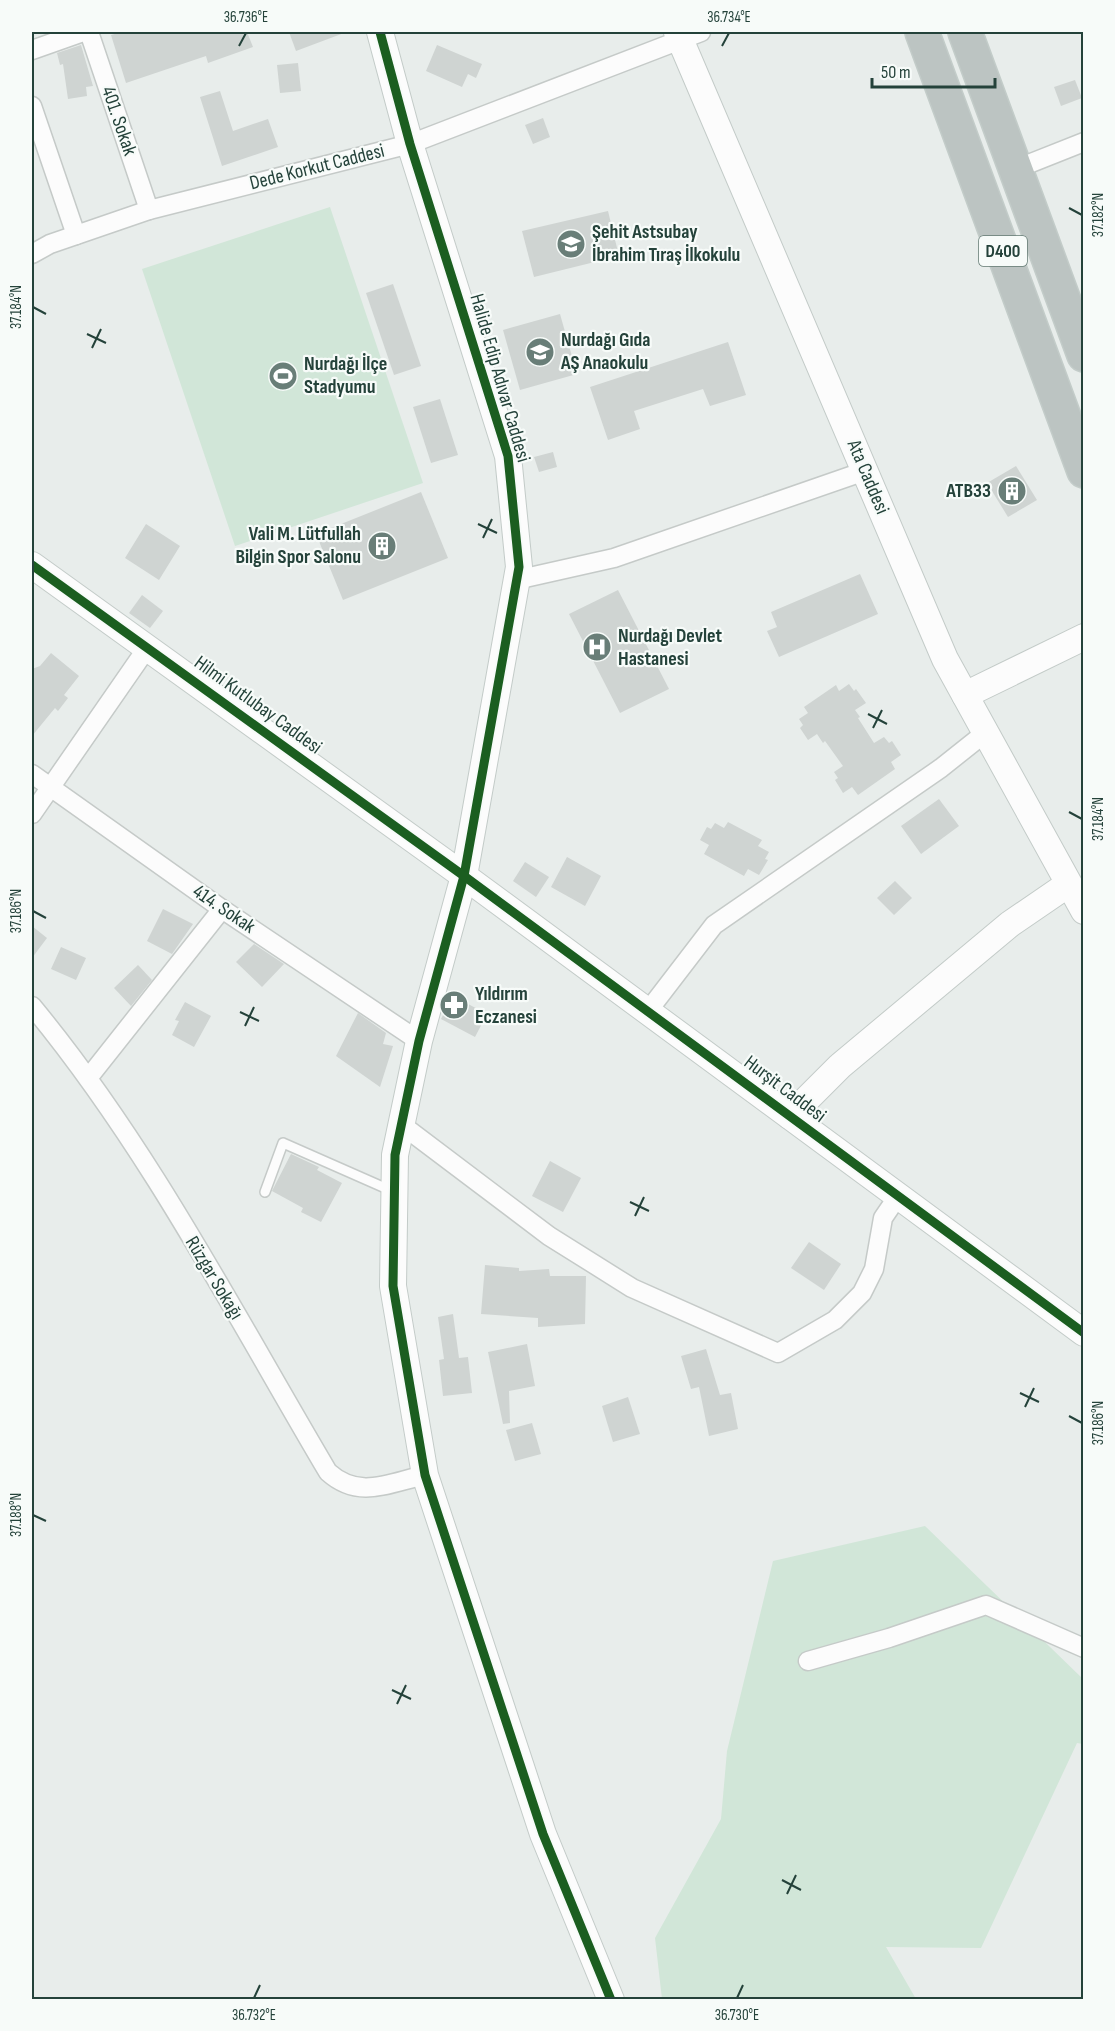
<svg xmlns="http://www.w3.org/2000/svg" width="1115" height="2031" font-family="'Sofia Sans Condensed',sans-serif">
  <rect width="100%" height="100%" fill="#e8edeb"/>
  <g fill="#d1e6d8">
    <path d="M330 207 423 483 235 546 142 269Z"/>
    <path d="M925 1526 1083 1679V1744L1077 1743 981 1948 886 1947 916 1999H662L655 1938 721 1819 727 1751 773 1561Z"/>
  </g>
  <g fill="#cfd4d2">
    <path d="M122 32H247L253 47 208 63 206 56 126 83 111 35Z"/>
    <path d="M289 32H344V33L296 51Z"/>
    <path d="M81 45 93 86 86 87 87 96 68 99 63 64 60 65 57 53Z"/>
    <path d="M437 45 482 64 476 78 468 74 462 87 426 71Z"/>
    <path d="M298 63 301 91 280 93 277 65Z"/>
    <path d="M1075 80 1082 98 1061 106 1054 87Z"/>
    <path d="M220 91 233 131 268 119 278 147 222 166 200 97Z"/>
    <path d="M543 118 550 137 533 144 525 125Z"/>
    <path d="M608 211 619 256 534 277 522 231Z"/>
    <path d="M393 284 421 366 394 375 366 293Z"/>
    <path d="M560 314 577 374 520 390 503 330Z"/>
    <path d="M728 342 746 395 710 406 703 389 634 411 640 429 608 440 590 387Z"/>
    <path d="M440 399 458 455 431 463 413 407Z"/>
    <path d="M553 452 557 467 539 472 534 457Z"/>
    <path d="M1016 466 1037 500 1008 517 987 483Z"/>
    <path d="M421 492 448 558 343 600 316 534Z"/>
    <path d="M146 524 180 546 159 580 125 558Z"/>
    <path d="M860 574 878 614 779 657 767 631 777 627 771 612Z"/>
    <path d="M618 590 669 689 620 713 569 614Z"/>
    <path d="M142 595 163 611 150 628 129 613Z"/>
    <path d="M51 653 79 676 64 695 68 698 58 711 55 708 32 736V669L40 666Z"/>
    <path d="M849 684 854 691 856 689 866 703 855 710 860 717 858 718 874 743 884 737 889 743 892 741 901 755 891 762 895 769 858 795 852 787 843 793 835 780 838 778 834 772 843 766 825 741 823 743 817 734 808 740 800 728 803 725 799 719 808 713 804 707 836 685 839 691Z"/>
    <path d="M939 799 959 826 921 854 901 826Z"/>
    <path d="M728 822 762 840 758 846 769 852 765 859 768 860 759 875 748 869 744 876 704 854 709 845 700 840 707 827 711 829 715 823 724 828Z"/>
    <path d="M567 857 601 876 585 906 551 887Z"/>
    <path d="M525 862 549 877 536 897 513 881Z"/>
    <path d="M895 881 912 898 894 915 877 898Z"/>
    <path d="M163 909 193 924 172 954 147 941Z"/>
    <path d="M32 926 47 938 32 958Z"/>
    <path d="M254 944 284 964 262 987 236 962Z"/>
    <path d="M61 947 86 958 76 980 51 969Z"/>
    <path d="M138 965 152 980 131 1006 114 988Z"/>
    <path d="M453 996 487 1014 475 1037 441 1019Z"/>
    <path d="M185 1002 211 1016 194 1047 172 1035 179 1021 175 1020Z"/>
    <path d="M358 1013 386 1033 383 1044 393 1046 380 1087 336 1056Z"/>
    <path d="M291 1154 319 1167 317 1170 342 1183 321 1222 301 1212 303 1208 272 1191Z"/>
    <path d="M550 1161 581 1178 563 1212 532 1196Z"/>
    <path d="M809 1242 841 1264 824 1290 791 1268Z"/>
    <path d="M485 1265 519 1268V1271L549 1269 550 1276H586L585 1324 538 1327V1318L481 1314Z"/>
    <path d="M453 1314 459 1358 468 1357 472 1393 443 1396 439 1360 444 1359 438 1317Z"/>
    <path d="M527 1344 535 1386 509 1391 510 1423 503 1424 488 1352Z"/>
    <path d="M706 1349 720 1395 731 1393 738 1429 709 1436 699 1387 691 1389 681 1356Z"/>
    <path d="M628 1397 640 1434 613 1442 602 1406Z"/>
    <path d="M532 1423 541 1454 515 1461 506 1430Z"/>
  </g>
  <g fill="none" stroke-linecap="round" stroke-linejoin="round">
    <g stroke="#c5cac8" stroke-width="12">
      <path id="lane" d="M265 1192 283 1143 392 1191"/>
    </g>
    <g stroke="#c5cac8" stroke-width="21">
      <g id="street">
        <path d="M89 32 149 210"/>
        <path d="M32 50 83 32"/>
        <path d="M32 106 76 235"/>
        <path d="M1016 169 1084 142"/>
        <path d="M32 254 50 244 149 210 410 144 701 32"/>
        <path d="M516 580 614 558 865 471"/>
        <path d="M32 774 222 909 419 1041"/>
        <path d="M32 814 147 648"/>
        <path d="M32 1006C148 1146 235 1315 328 1472 359 1500 389 1483 425 1475"/>
        <path d="M648 1011 714 925 941 768 985 733"/>
        <path d="M89 1077 222 909"/>
        <path d="M402 1125 549 1236 632 1288 778 1353 835 1320 862 1293 874 1269 883 1218 898 1196"/>
        <path d="M808 1661 889 1638 986 1605 1084 1648"/>
      </g>
    </g>
    <g stroke="#c3cbc8" stroke-width="28">
      <g id="secondary">
        <path d="M380 32 410 144 508 456 519 567 464 876 419 1041 395 1155 393 1286 425 1475 543 1834 611 2000"/>
        <path d="M677 32 945 659 1084 911"/>
        <path d="M32 565 464 876 1084 1333"/>
        <path d="M965 695 1084 637"/>
        <path d="M790 1116 840 1066 1010 924 1067 885"/>
      </g>
    </g>
    <g stroke="#c3ccc9" stroke-width="36">
      <g id="highway">
        <path d="M922 32 1084 471"/>
        <path d="M965 32 1084 355"/>
      </g>
    </g>
    <use href="#lane" stroke="#fcfcfc" stroke-width="9"/>
    <use href="#street" stroke="#fcfcfc" stroke-width="18"/>
    <use href="#secondary" stroke="#fcfcfc" stroke-width="26"/>
    <use href="#highway" stroke="#bcc4c2" stroke-width="33"/>
    <g stroke="#f7fbf9" stroke-width="13">
      <g id="cycleway">
        <path d="M380 32 410 144 508 456 519 567 464 876 419 1041 395 1155 393 1286 425 1475 543 1834 611 2000"/>
        <path d="M32 565 464 876 1084 1333"/>
      </g>
    </g>
    <use href="#cycleway" stroke="#1b5e20" stroke-width="9"/>
  </g>
  <path fill="none" stroke="#24423a" stroke-width="2" d="M239 46 246 33M722 46 729 33M1069 208 1082 215M33 307 46 314M87 334 106 343M92 348 101 329M478 524 497 533M483 538 492 519M868 714 887 724M873 728 882 710M1069 812 1082 819M33 911 46 918M240 1012 259 1021M245 1026 254 1007M630 1202 649 1211M635 1216 644 1197M1020 1393 1039 1402M1025 1407 1034 1388M1069 1416 1082 1423M33 1515 46 1521M392 1690 411 1699M397 1704 406 1685M782 1880 801 1890M787 1894 796 1875M254 1998 260 1985M737 1998 743 1985"/>
  <defs>
    <g id="school-disc" transform="scale(1.5)"><circle r="9.5" fill="#697e78" stroke="#f7fbf9"/><path d="M0-5L7-2L0 1L-7-2ZM-4 1L0 2.5L4 1V4Q0 6-4 4Z" fill="#fff"/></g>
    <g id="stadium-disc" transform="scale(1.5)"><circle r="9.5" fill="#697e78" stroke="#f7fbf9"/><path d="M0-5a6.5 5 0 1 0 0 10a6.5 5 0 1 0 0-10ZM-3.5-1.8h7v3.6h-7Z" fill="#fff"/></g>
    <g id="building-disc" transform="scale(1.5)"><circle r="9.5" fill="#697e78" stroke="#f7fbf9"/><path d="M-4-6H4V6H1V3H-1V6H-4ZM-2.5-4.3h1.7v1.8h-1.7ZM.8-4.3h1.7v1.8H.8ZM-2.5-1h1.7V.8h-1.7ZM.8-1h1.7V.8H.8Z" fill="#fff"/></g>
    <g id="hospital-disc" transform="scale(1.5)"><circle r="9.5" fill="#697e78" stroke="#f7fbf9"/><path d="M-5-5h3v3.5h4V-5h3V5h-3V1.5h-4V5h-3Z" fill="#fff"/></g>
    <g id="pharmacy-disc" transform="scale(1.5)"><circle r="9.5" fill="#697e78" stroke="#f7fbf9"/><path d="M-2-6h4v4h4v4h-4v4h-4v-4h-4v-4h4Z" fill="#fff"/></g>
  </defs>
  <g fill-rule="evenodd">
    <use href="#school-disc" x="571" y="244"/>
    <use href="#school-disc" x="540" y="352"/>
    <use href="#stadium-disc" x="283" y="376"/>
    <use href="#building-disc" x="1012" y="491"/>
    <use href="#building-disc" x="382" y="546"/>
    <use href="#hospital-disc" x="597" y="647"/>
    <use href="#pharmacy-disc" x="454" y="1005"/>
  </g>
  <g text-anchor="middle" dominant-baseline="central" stroke-width="4.5" stroke-linejoin="round" paint-order="stroke">
    <rect fill="#f7fbf9" stroke="#637a73" stroke-width="1.5" x="979" y="236" width="48" height="30" rx="4.5"/>
    <g font-size="18" font-weight="bold" fill="#24423a">
      <text x="1003" y="251">D400</text>
    </g>
    <g font-size="20" fill="#24423a" stroke="#f7fbf9">
      <text transform="translate(119 121) rotate(71)">401. Sokak</text>
      <text transform="translate(317 167) rotate(-14)">Dede Korkut Caddesi</text>
      <text transform="translate(500 378) rotate(74)">Halide Edip Adıvar Caddesi</text>
      <text transform="translate(868 477) rotate(67)">Ata Caddesi</text>
      <text transform="translate(258 705) rotate(36)">Hilmi Kutlubay Caddesi</text>
      <text transform="translate(224 909) rotate(34)">414. Sokak</text>
      <text transform="translate(785 1089) rotate(37)">Hurşit Caddesi</text>
      <text transform="translate(214 1278) rotate(59)">Rüzgar Sokağı</text>
    </g>
    <g font-size="20" font-weight="bold" fill="#24423a" stroke="#f7fbf9" text-anchor="start">
      <text x="592" y="232">Şehit Astsubay<tspan x="592" dy="23">İbrahim Tıraş İlkokulu</tspan></text>
      <text x="561" y="340">Nurdağı Gıda<tspan x="561" dy="23">AŞ Anaokulu</tspan></text>
      <text x="304" y="364">Nurdağı İlçe<tspan x="304" dy="23">Stadyumu</tspan></text>
      <text x="991" y="491" text-anchor="end">ATB33</text>
      <text x="361" y="534" text-anchor="end">Vali M. Lütfullah<tspan x="361" dy="23">Bilgin Spor Salonu</tspan></text>
      <text x="618" y="636">Nurdağı Devlet<tspan x="618" dy="23">Hastanesi</tspan></text>
      <text x="475" y="994">Yıldırım<tspan x="475" dy="23">Eczanesi</tspan></text>
    </g>
  </g>
  <rect width="1115" height="2031" fill="none" stroke="#f7fbf9" stroke-width="66"/>
  <path d="M872 78v9h123v-9" fill="none" stroke="#24423a" stroke-width="3"/>
  <text x="881" y="78" font-size="18" fill="#24423a" stroke="#f7fbf9" stroke-width="4.5" paint-order="stroke">50 m</text>
  <rect x="33" y="33" width="1049" height="1965" fill="none" stroke="#24423a" stroke-width="2"/>
  <g font-size="15" text-anchor="middle" fill="#24423a">
    <text x="246" y="22">36.736°E</text>
    <text x="729" y="22">36.734°E</text>
    <text transform="translate(1098 215) rotate(-90)" y="5">37.182°N</text>
    <text transform="translate(16 307) rotate(-90)" y="5">37.184°N</text>
    <text transform="translate(1098 819) rotate(-90)" y="5">37.184°N</text>
    <text transform="translate(16 911) rotate(-90)" y="5">37.186°N</text>
    <text transform="translate(1098 1423) rotate(-90)" y="5">37.186°N</text>
    <text transform="translate(16 1515) rotate(-90)" y="5">37.188°N</text>
    <text x="254" y="2020">36.732°E</text>
    <text x="737" y="2020">36.730°E</text>
  </g>
</svg>
